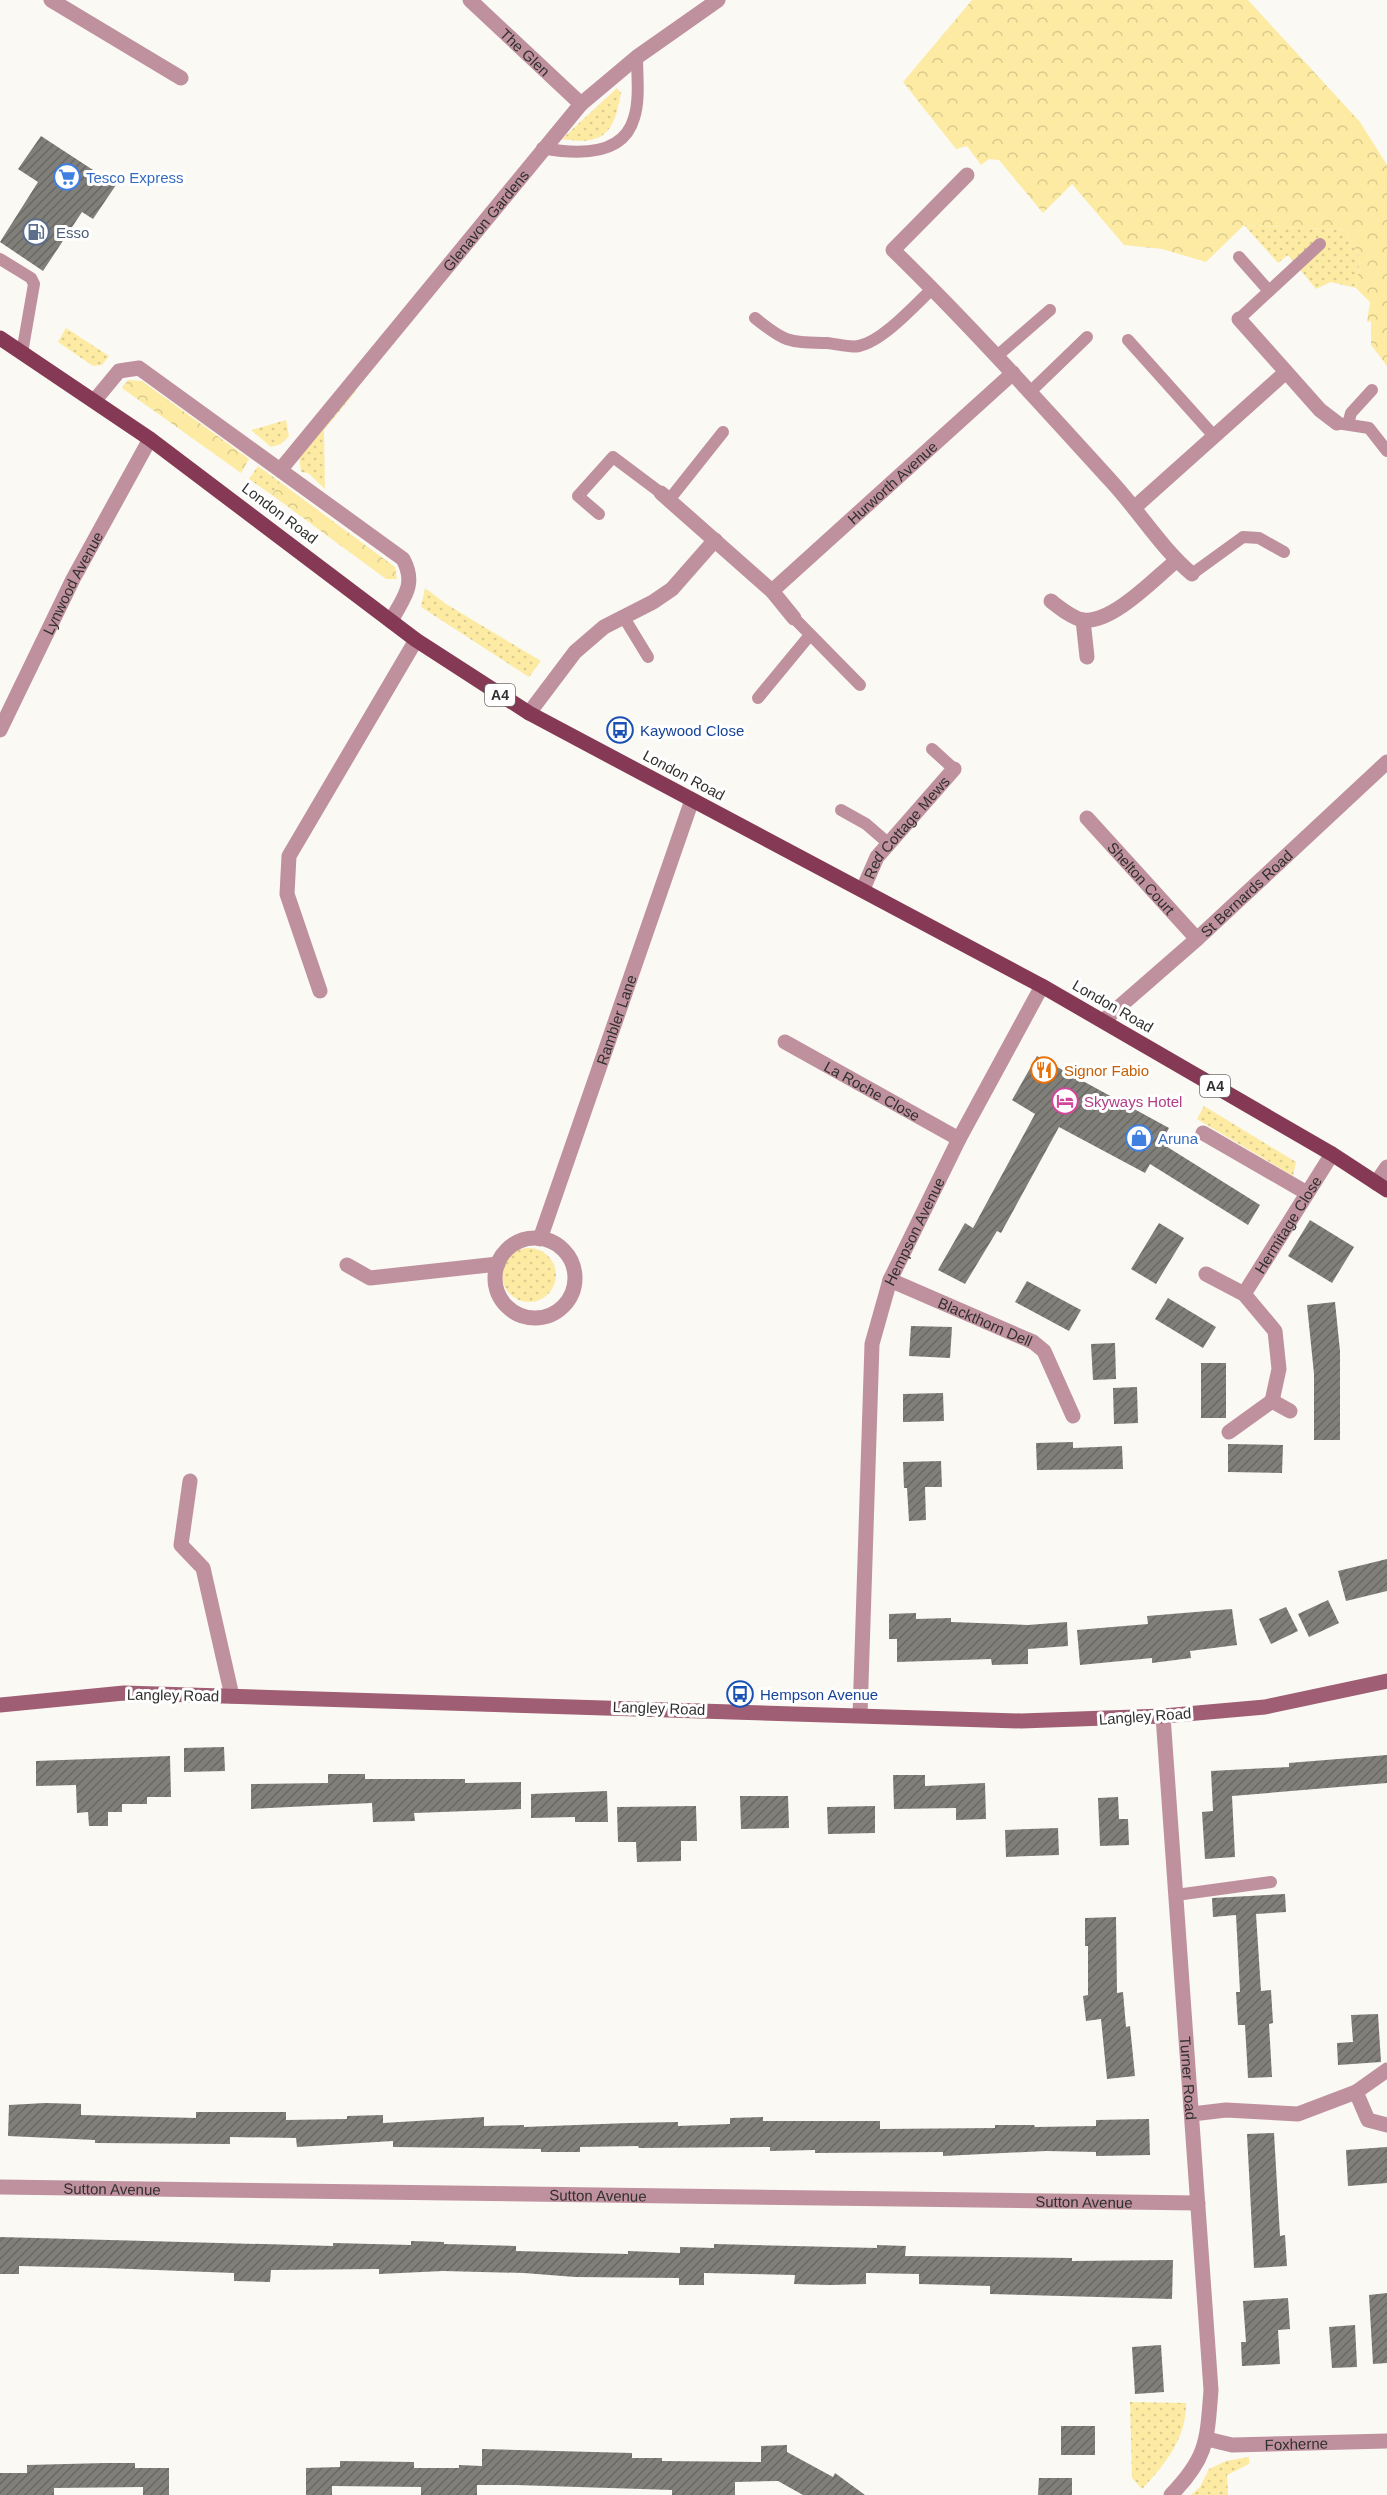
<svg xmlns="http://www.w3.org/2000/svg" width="1387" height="2495" font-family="Arial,sans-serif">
  <defs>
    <pattern id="grass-dots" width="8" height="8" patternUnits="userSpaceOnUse" patternTransform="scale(1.5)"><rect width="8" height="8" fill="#fdeba3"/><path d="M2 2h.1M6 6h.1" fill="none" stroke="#d9ca8d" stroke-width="1.8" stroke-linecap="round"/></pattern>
    <pattern id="forest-crowns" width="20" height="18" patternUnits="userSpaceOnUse" patternTransform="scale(1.5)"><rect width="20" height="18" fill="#fdeba3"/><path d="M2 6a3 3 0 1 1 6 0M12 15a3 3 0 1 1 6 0" fill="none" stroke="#d9ca8d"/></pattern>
    <pattern id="building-hatch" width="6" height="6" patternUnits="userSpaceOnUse" patternTransform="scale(1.5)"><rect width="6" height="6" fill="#807f7a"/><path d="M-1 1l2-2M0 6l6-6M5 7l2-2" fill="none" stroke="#696864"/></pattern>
  </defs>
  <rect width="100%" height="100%" fill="#faf9f4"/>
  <g fill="url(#grass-dots)">
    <path d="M617 88 621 93C614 133 604 146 562 139Z"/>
    <path d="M1244 225 1345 230 1360 258 1356 288 1331 282 1316 289 1288 255 1278 263Z"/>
    <path d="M66 328 109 356 102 365 93 366 58 342Z"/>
    <path d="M355 385 356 391 324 430 325 489 308 473 301 472 299 456Z"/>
    <path d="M286 420 289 436 281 444 271 447 251 430Z"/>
    <path d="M258 466 280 482 272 495 249 479Z"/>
    <path d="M425 588 446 604 541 661 529 677 421 607Z"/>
    <path d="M1204 1106 1296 1162 1293 1176 1197 1119Z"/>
    <circle cx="529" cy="1275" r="27"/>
    <path d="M1130 2402 1186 2403C1186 2439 1166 2463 1142 2489L1132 2478Z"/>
    <path d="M1249 2457V2464L1227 2475 1228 2495H1191L1200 2487 1209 2469 1226 2461Z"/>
  </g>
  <g fill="url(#forest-crowns)">
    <path d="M972 0H1248L1360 122 1387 165V366L1371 345V321L1367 322 1370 302 1356 288 1360 258 1345 230 1244 225 1206 262 1162 249 1124 245 1072 184 1043 213 999 160 989 159 981 165 967 146 956 149 903 82Z"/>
    <path d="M128 380 142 381 249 459 241 473 122 388Z"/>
    <path d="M280 482 395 567 397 579H386L272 495Z"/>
  </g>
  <g fill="url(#building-hatch)">
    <path d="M41 136 116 185 93 219 82 212 43 271 0 242 38 182 18 169Z"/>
    <path d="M1037 1056 1169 1128 1161 1143 1260 1205 1248 1225 1150 1164 1145 1173 1059 1127 1001 1233 997 1231 965 1284 938 1270 965 1223 973 1228 1035 1114 1012 1100Z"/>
    <path d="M1310 1220 1354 1247 1332 1283 1288 1256Z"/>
    <path d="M1159 1223 1184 1238 1156 1284 1131 1269Z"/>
    <path d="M1027 1281 1081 1310 1069 1331 1015 1302Z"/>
    <path d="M1168 1298 1216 1327 1203 1348 1155 1319Z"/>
    <path d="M1335 1302 1340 1351V1440H1314V1374L1307 1305Z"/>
    <path d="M911 1326 952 1327 950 1358 909 1356Z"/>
    <path d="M1115 1343 1116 1379 1093 1380 1091 1344Z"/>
    <rect x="1201" y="1363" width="25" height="55"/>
    <path d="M1137 1387 1138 1423 1114 1424 1113 1388Z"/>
    <path d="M943 1393 944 1421 903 1422V1394Z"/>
    <path d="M1073 1442V1448L1122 1446 1123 1469 1037 1470 1036 1443Z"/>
    <path d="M1228 1444 1283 1445 1282 1473 1228 1472Z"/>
    <path d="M941 1461 942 1487H925L926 1520 909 1521 907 1488H904L903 1462Z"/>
    <path d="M1387 1559V1591L1346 1601 1338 1571Z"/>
    <path d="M1328 1600 1339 1623 1309 1637 1298 1614Z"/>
    <path d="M1286 1607 1298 1631 1271 1644 1259 1619Z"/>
    <path d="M1232 1609 1237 1645 1190 1651 1191 1658 1152 1663V1658L1080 1665 1077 1630 1148 1624 1147 1616Z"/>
    <path d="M916 1613V1619L951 1618V1622L1028 1625 1067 1622 1068 1646 1028 1649V1664L992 1665 991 1659 897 1662V1639H889V1614Z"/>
    <path d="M224 1747 225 1771 184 1772V1748Z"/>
    <path d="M1387 1755V1783L1232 1796 1235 1857 1205 1859 1202 1812 1213 1811 1211 1771 1289 1767V1763Z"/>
    <path d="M170 1756 171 1797H147V1804H122V1812H108V1826H89L88 1812 77 1813 76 1785 36 1786V1761Z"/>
    <path d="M328 1774H365V1779H465V1783L521 1782V1809L414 1813 415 1821 373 1822 372 1803 251 1809V1784L328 1783Z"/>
    <path d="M893 1775H925V1786L985 1783 986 1819 956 1820V1808L894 1809Z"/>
    <path d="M607 1791 608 1822H575V1817L531 1818V1794Z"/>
    <path d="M740 1796H788L789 1828 741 1829Z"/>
    <path d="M1118 1797 1119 1819H1128L1129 1845 1100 1846 1098 1798Z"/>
    <path d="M696 1806 697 1841H681V1861L637 1862 636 1842H618L617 1807Z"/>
    <path d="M875 1806V1833L828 1834 827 1807Z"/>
    <path d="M1058 1828 1059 1855 1006 1857 1005 1830Z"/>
    <path d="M1285 1894 1286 1912 1256 1914 1261 1991 1271 1990 1273 2023 1269 2024 1272 2077 1248 2078 1245 2025H1238L1236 1992H1240L1236 1915 1213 1917 1212 1898Z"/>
    <path d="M1116 1917 1117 1993 1123 1992 1126 2027 1130 2026 1135 2076 1107 2079 1101 2019 1086 2021 1083 1996 1088 1995V1946H1085V1918Z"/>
    <path d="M1378 2014 1381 2062 1338 2065 1337 2043 1353 2042 1351 2015Z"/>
    <path d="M45 2103 81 2104V2115L196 2118V2112H286V2120L347 2119V2116L383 2115V2123L484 2117V2126L524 2125V2127L629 2123 678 2122V2126L730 2124V2118L763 2117V2121H880V2129L995 2128V2125H1034L1035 2127 1096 2126V2120L1149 2119 1150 2155 1096 2156V2152L1046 2151 943 2156V2152L815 2153V2150L770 2151V2147L639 2148 638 2146 580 2147V2152H541V2149L393 2147V2141L297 2147 296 2138 230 2137V2144L95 2143V2140L8 2136 9 2105Z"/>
    <path d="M1274 2133 1280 2236 1285 2235 1287 2266 1254 2268 1247 2134Z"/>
    <path d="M1387 2147V2183L1348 2186 1346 2150Z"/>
    <path d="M0 2237 333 2246V2243L411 2245V2241L444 2242V2244L516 2246V2251L628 2254V2251L680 2253V2247L714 2248V2244L877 2248V2245L906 2246 905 2256 1072 2258V2261L1173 2260 1172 2299 990 2294V2286L919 2284V2274L866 2273V2284L830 2285 794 2284 795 2275 704 2273V2285H679V2278L575 2277 524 2273 443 2271 379 2274V2269L271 2270 270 2282 234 2281V2273L105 2268 19 2266V2274H0Z"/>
    <path d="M1387 2293V2363L1373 2364 1369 2295Z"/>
    <path d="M1288 2298 1290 2329 1278 2330 1280 2364 1242 2366 1241 2342H1246L1243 2301Z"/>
    <path d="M1355 2325 1357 2367 1332 2368 1329 2327Z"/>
    <path d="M1161 2345 1164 2392 1135 2394 1132 2347Z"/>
    <rect x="1061" y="2426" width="34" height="29"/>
    <path d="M787 2445V2452L833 2477 835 2473 865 2495H803L778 2481 735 2482V2495H672V2490L516 2485H477V2495H421V2487L332 2486V2495H306V2468L340 2467V2461L414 2462V2468H459V2465L482 2466V2449L632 2453V2458H662V2461L761 2462V2446Z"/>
    <path d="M106 2463H135V2468H169V2495H143V2487L54 2488V2495H0V2473H27V2465Z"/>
    <path d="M1039 2478H1072V2495H1038Z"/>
  </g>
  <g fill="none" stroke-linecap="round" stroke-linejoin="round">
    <g stroke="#bf919e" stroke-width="12">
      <path d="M542 148C574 154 623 158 634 118 640 100 637 76 637 57"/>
      <path d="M1239 257 1269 291"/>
      <path d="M0 259 31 278 34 284 22 353"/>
      <path d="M755 318C786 343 788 342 827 343 838 344 849 348 859 346 883 341 915 305 933 288"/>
      <path d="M1239 319 1320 244"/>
      <path d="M1128 340 1214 436"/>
      <path d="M997 356 1050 310"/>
      <path d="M1030 392 1087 337"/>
      <path d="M1337 423 1369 428 1387 451"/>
      <path d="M1348 424 1351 413 1372 390"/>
      <path d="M669 500 723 432"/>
      <path d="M599 514 578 496 613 457 661 493"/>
      <path d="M1192 574 1243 537 1259 538 1284 552"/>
      <path d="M623 616 648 657"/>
      <path d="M794 618 860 685"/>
      <path d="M758 698 810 635"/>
      <path d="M932 749 954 769"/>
      <path d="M841 810 866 824 888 843"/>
      <path d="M1176 1895 1271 1882"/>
    </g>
    <g stroke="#bf919e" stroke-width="15">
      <path d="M51 0 181 78"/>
      <path id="s1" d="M470 0 581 104"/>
      <path d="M967 175 893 250C969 324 1040 403 1111 481 1139 511 1161 548 1192 574"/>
      <path d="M1239 319 1320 410 1337 423"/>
      <path d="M95 400 119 371 139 368 403 559C417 585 403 598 391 621"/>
      <path id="s2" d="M281 469 581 104 637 57 718 0"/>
      <path d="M661 493 772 591 794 618"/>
      <path d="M1135 507 1286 372"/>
      <path id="s3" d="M772 591 1013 373"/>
      <path d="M1051 601C1060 608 1072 618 1083 620 1112 624 1155 578 1176 561"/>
      <path d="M1083 620 1087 657"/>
      <path d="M529 713 575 652 604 627 653 602 672 589 715 540"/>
      <path id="s4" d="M0 730 73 579 150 439"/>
      <path id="s5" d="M1087 818 1197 939"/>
      <path id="s6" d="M863 889 877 857 954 769"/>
      <path d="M320 991 287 894 289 856 416 640"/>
      <path id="s7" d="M1103 1021 1197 939 1387 762"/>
      <path id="s8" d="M785 1042 959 1139"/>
      <path d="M1203 1133 1307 1193"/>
      <path d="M1376 1183 1387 1167"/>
      <circle cx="535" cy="1278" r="40"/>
      <path id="s9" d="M540 1239 692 800"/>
      <path d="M347 1265 370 1278 498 1264"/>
      <path d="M1206 1274 1244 1294 1275 1331 1279 1369 1272 1401"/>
      <path id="s10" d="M890 1280 1033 1342 1044 1351 1073 1416"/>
      <path id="s11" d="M1244 1294 1332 1154"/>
      <path d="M1229 1432 1272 1401 1290 1411"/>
      <path d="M190 1481 181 1545 203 1568 232 1696"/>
      <path id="s12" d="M860 1715 872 1344 890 1280 959 1139 1042 986"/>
      <path id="s13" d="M1163 1716 1211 2390C1207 2440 1208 2457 1171 2495"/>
      <path d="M1356 2092 1368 2120 1387 2125"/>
      <path d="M1192 2114 1226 2110 1298 2114 1356 2092 1387 2070"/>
      <path id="s14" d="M0 2187 1198 2203"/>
      <path id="s15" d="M1207 2439 1232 2445 1387 2441"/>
    </g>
    <path stroke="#9f5e73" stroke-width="15" d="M0 1705 124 1693 1021 1721 1163 1716 1265 1707 1387 1681"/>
    <path stroke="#863955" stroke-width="15" d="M0 338 150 439 416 640 529 713 1042 986 1332 1154 1387 1190"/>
  </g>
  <defs>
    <g id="supermarket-ring" transform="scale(1.35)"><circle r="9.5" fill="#fff" stroke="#3f7fe0" stroke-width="1.5"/><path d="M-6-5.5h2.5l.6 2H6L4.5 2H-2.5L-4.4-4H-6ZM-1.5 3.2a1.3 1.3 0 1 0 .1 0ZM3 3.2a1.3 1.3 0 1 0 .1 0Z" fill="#3f7fe0"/></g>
    <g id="fuel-ring" transform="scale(1.35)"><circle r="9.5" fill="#fff" stroke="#5c6f8a" stroke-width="1.5"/><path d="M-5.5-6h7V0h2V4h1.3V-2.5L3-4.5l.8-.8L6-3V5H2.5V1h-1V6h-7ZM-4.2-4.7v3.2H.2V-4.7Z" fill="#5c6f8a"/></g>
    <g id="bus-ring" transform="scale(1.35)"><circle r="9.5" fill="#fff" stroke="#1a4fb4" stroke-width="1.5"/><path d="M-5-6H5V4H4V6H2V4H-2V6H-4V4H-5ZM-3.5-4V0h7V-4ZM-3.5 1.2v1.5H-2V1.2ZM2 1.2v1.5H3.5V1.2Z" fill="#1a4fb4"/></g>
    <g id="restaurant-ring" transform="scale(1.35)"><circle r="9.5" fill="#fff" stroke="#e8710a" stroke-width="1.5"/><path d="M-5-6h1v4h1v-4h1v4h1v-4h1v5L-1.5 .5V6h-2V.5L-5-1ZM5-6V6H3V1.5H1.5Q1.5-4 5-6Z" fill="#e8710a"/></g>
    <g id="hotel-ring" transform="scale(1.35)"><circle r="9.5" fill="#fff" stroke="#d1479c" stroke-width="1.5"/><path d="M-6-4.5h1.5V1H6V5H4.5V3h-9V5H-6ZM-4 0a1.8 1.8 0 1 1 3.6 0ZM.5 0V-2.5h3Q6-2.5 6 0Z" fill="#d1479c"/></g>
    <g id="shop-ring" transform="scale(1.35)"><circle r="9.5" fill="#fff" stroke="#3f7fe0" stroke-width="1.5"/><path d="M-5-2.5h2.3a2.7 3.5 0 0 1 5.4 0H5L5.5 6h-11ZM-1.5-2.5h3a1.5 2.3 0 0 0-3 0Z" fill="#3f7fe0"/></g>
  </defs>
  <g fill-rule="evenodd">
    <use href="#supermarket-ring" x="67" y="177"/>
    <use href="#fuel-ring" x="36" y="232"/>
    <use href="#bus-ring" x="620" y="730"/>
    <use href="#restaurant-ring" x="1044" y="1070"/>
    <use href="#hotel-ring" x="1065" y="1101"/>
    <use href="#shop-ring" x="1139" y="1138"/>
    <use href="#bus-ring" x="740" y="1694"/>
  </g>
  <g text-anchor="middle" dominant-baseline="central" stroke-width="6" stroke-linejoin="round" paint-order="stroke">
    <g fill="#fff" stroke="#6f6e6d" stroke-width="1.5">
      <rect x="485" y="684" width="30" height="22" rx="4.5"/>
      <rect x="1200" y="1075" width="30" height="22" rx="4.5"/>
    </g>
    <g font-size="14" font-weight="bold" fill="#31302f">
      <text x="500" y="695">A4</text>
      <text x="1215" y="1086">A4</text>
    </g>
    <g font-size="15" fill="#31302f" stroke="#fff">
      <text stroke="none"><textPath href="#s1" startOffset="76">The Glen</textPath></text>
      <text stroke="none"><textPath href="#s2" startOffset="322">Glenavon Gardens</textPath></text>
      <text stroke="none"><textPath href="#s3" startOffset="162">Hurworth Avenue</textPath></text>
      <text transform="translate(280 513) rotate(37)">London Road</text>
      <text stroke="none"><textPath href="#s4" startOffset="164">Lynwood Avenue</textPath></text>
      <text transform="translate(684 775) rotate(28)">London Road</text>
      <text stroke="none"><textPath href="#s6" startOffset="76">Red Cottage Mews</textPath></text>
      <text stroke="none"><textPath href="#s5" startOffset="81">Shelton Court</textPath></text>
      <text stroke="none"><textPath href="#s7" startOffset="192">St Bernards Road</textPath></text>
      <text transform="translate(1113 1006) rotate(30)">London Road</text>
      <text stroke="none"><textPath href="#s9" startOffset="232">Rambler Lane</textPath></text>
      <text stroke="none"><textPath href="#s8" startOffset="100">La Roche Close</textPath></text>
      <text stroke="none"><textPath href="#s11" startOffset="82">Hermitage Close</textPath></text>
      <text stroke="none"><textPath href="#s12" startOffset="492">Hempson Avenue</textPath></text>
      <text stroke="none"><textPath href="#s10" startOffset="104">Blackthorn Dell</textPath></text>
      <text transform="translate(173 1695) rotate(1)">Langley Road</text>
      <text transform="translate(659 1708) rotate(2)">Langley Road</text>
      <text transform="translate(1145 1716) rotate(-4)">Langley Road</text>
      <text stroke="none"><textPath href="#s13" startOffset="363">Turner Road</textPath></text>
      <text stroke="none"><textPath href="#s14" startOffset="112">Sutton Avenue</textPath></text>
      <text stroke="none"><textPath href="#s14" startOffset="598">Sutton Avenue</textPath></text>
      <text stroke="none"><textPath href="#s14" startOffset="1084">Sutton Avenue</textPath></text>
      <text stroke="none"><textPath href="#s15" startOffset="90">Foxherne</textPath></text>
    </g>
    <g font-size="15" fill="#366cbe" stroke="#fff" text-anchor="start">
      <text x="86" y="177">Tesco Express</text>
      <text x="1158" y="1138">Aruna</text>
    </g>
    <g font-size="15" fill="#4e5e75" stroke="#fff" text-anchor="start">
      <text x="56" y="232">Esso</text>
    </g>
    <g font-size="15" fill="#164399" stroke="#fff" text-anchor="start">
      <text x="640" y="730">Kaywood Close</text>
      <text x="760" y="1694">Hempson Avenue</text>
    </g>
    <g font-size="15" fill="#c56008" stroke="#fff" text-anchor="start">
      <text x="1064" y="1070">Signor Fabio</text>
    </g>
    <g font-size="15" fill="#b23c85" stroke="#fff" text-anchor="start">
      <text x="1084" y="1101">Skyways Hotel</text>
    </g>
  </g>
</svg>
